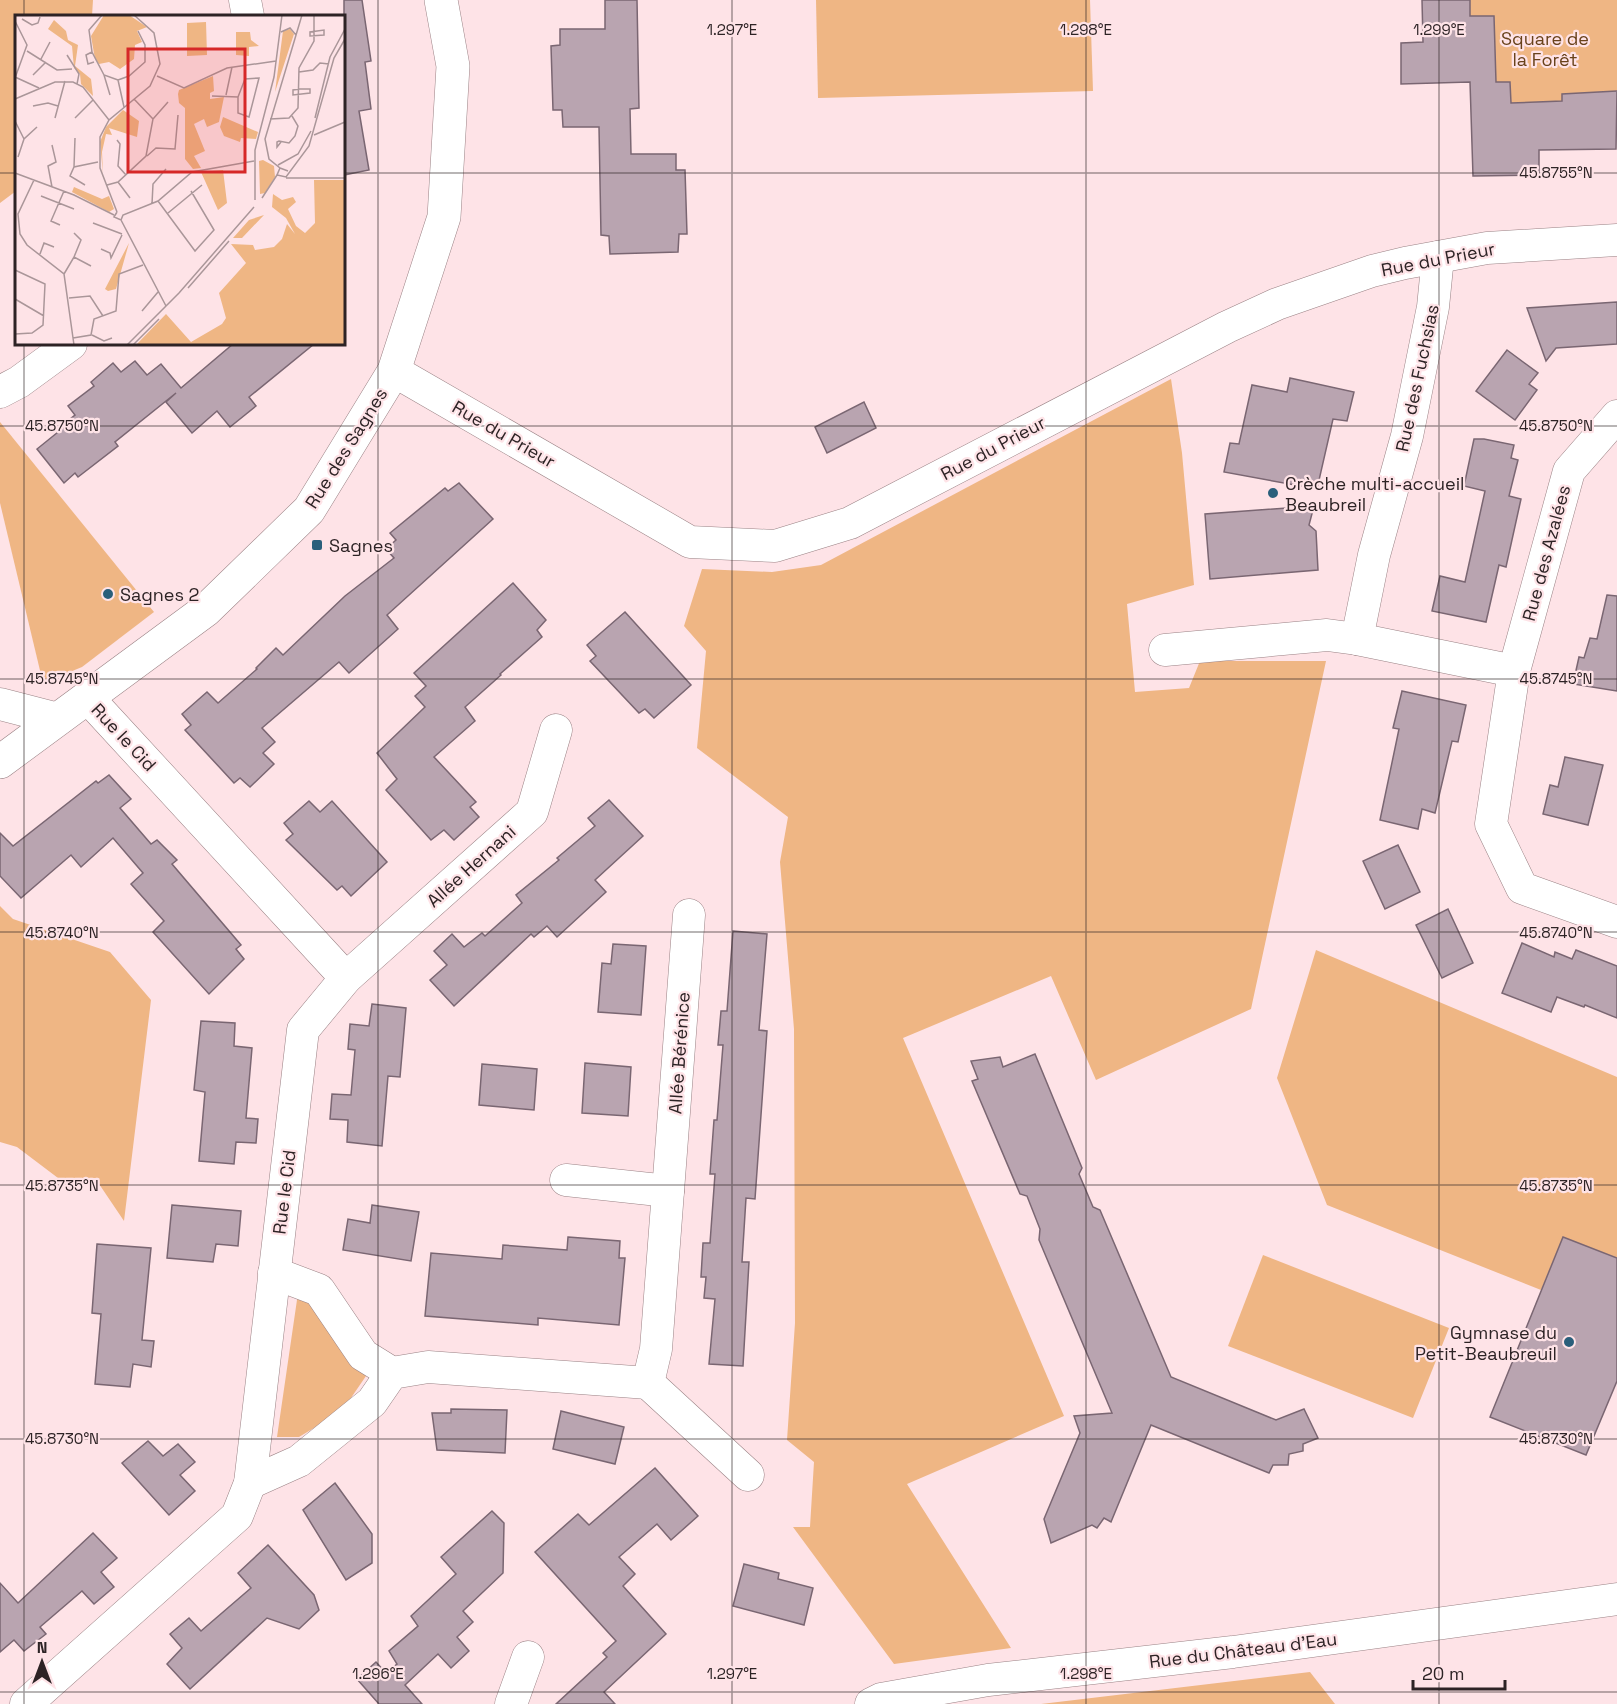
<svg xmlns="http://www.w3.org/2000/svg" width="1617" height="1704" font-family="'Space Grotesk',sans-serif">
  <rect width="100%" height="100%" fill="#fee3e7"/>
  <g fill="#efb684">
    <path d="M0 0H93L92 16H16V191L0 203Z"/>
    <path d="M816 0H1090L1093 91 818 98Z"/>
    <path d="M1470 0H1617V91L1563 94 1562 101 1511 103 1510 82H1496L1494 16H1470Z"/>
    <path d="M1171 379 1182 453 1194 585 1127 604 1135 692 1189 688 1200 661H1326L1251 1009 1096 1080 1051 976 903 1038 1064 1416 907 1484 1011 1648 894 1664 793 1527H810L814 1462 787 1440 795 1323 794 1029 780 862 788 817 697 748 706 651 684 626 702 569 772 572 821 565Z"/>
    <path d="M0 422 154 612 82 667 43 683 0 503Z"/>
    <path d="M0 906 13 919 110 952 151 1000 124 1221 95 1178H58L17 1147 0 1142Z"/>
    <path d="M1316 950 1617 1077V1258L1563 1237 1541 1290 1327 1205 1277 1078Z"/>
    <path d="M1263 1255 1449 1328 1413 1418 1228 1346Z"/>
    <path d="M298 1293 318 1302 338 1345 366 1376 342 1411 299 1437H277Z"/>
    <path d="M1310 1672 1335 1704H1041Z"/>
  </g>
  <g fill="#b9a4b0" stroke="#7a6672" stroke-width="1.5">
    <path d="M344 0H362L371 61 365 62 371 109 359 111 369 170 344 175Z"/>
    <path d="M605 0H637L639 108 630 109 631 154H676V170H685L687 234H679L678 252 610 254 609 236 601 235 599 127H563L562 110H553L551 46 560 45V29H605Z"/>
    <path d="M1422 0H1470V16H1494L1496 82H1510L1511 103 1562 101V94L1617 91 1616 149 1539 150V175L1473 176 1470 82 1401 84V43L1423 42Z"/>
    <path d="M1617 302V344L1556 348 1546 361 1527 308Z"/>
    <path d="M233 344H314L249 397 256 406 230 427 217 411 192 433 166 402 176 393 115 442 118 446 78 477 75 473 64 483 37 449 63 428 61 426 75 415 68 406 94 386 91 382 113 363 121 372 135 361 147 375 161 364 181 388Z"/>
    <path d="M1507 350 1538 373 1529 384 1537 390 1515 420 1476 391Z"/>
    <path d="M1290 378 1354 392 1347 421 1333 419 1317 489 1224 472 1230 443 1239 444 1252 385 1287 392Z"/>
    <path d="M864 402 876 428 827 453 815 427Z"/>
    <path d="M1474 439H1484L1514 445 1511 458 1518 460 1509 496 1521 499 1506 567 1499 565 1486 622 1432 611 1440 576 1465 582 1485 491 1464 486Z"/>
    <path d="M459 483 493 519 387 615 398 629 349 673 339 662 262 728 275 742 263 753 274 764 250 787 240 778 234 783 185 730 191 725 182 714 207 692 218 703 257 669 256 668 276 648 283 655 345 596 394 558 386 549 396 540 390 533 445 488 448 491Z"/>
    <path d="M1314 506 1309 525 1316 531 1318 570 1210 579 1205 514Z"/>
    <path d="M513 583 546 620 537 630 542 637 500 674 501 675 465 707 475 721 434 757 476 802 470 807 479 817 454 840 444 830 431 840 386 790 397 779 377 753 425 707 415 696 426 686 414 673Z"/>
    <path d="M1607 595 1617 596V691L1573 684 1579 657 1584 658 1590 638 1597 639Z"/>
    <path d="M625 612 691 685 654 718 645 709 639 713 590 661 596 656 587 645Z"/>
    <path d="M1402 691 1466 705 1458 742 1452 741 1435 813 1422 809 1418 829 1380 820 1399 729 1393 728Z"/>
    <path d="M1565 757 1603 765 1588 825 1543 814 1550 785 1558 787Z"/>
    <path d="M109 775 131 799 120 808 151 844 157 840 177 860 172 864 241 945 236 949 244 959 209 994 153 932 164 921 131 884 143 873 113 838 81 867 71 855 21 898 0 876V833L13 846 96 781 98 783Z"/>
    <path d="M609 800 643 836 595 880 606 892 557 937 547 926 534 937 531 934 454 1006 430 980 447 965 434 951 452 934 464 947 482 933 485 936 522 903 516 895 559 860 557 858 595 826 588 818Z"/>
    <path d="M309 801 320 812 332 801 387 862 351 896 342 886 337 890 286 840 293 834 284 823Z"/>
    <path d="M1398 845 1420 892 1385 909 1363 861Z"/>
    <path d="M1448 909 1473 963 1442 978 1416 925Z"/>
    <path d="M733 931 767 934 759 1030 767 1031 755 1199 746 1198 742 1262H749L743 1366 709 1364 715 1299 704 1298 706 1277H701L703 1243H710L715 1174H710L714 1120H717L723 1045H718L721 1011H727Z"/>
    <path d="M1522 943 1554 957 1555 952 1572 959 1576 950 1617 966V1018L1585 1005 1584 1007 1557 997 1551 1012 1502 993Z"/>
    <path d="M613 944 646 946 641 1015 598 1012 602 963 611 964Z"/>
    <path d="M372 1004 406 1008 400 1077 388 1076 382 1146 347 1142 348 1120 330 1119 332 1094 351 1095 355 1050 348 1049 350 1024 369 1026Z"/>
    <path d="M201 1021 235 1023 234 1046 252 1048 246 1118 258 1119 256 1143 236 1142 234 1164 199 1161 205 1092 194 1090Z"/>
    <path d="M1035 1054 1082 1168 1079 1174 1093 1207 1100 1210 1171 1377 1276 1420 1304 1409 1318 1438 1303 1444V1451L1289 1454 1288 1465H1273L1269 1473 1151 1425 1111 1522 1104 1518 1097 1528 1092 1525 1051 1543 1044 1519 1080 1433 1074 1416 1112 1413 1039 1240 1040 1229 1027 1196 1020 1194 972 1081 978 1079 971 1061 1000 1057 1003 1067Z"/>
    <path d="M585 1063 631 1067 628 1116 582 1113Z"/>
    <path d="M482 1064 537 1069 534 1110 479 1105Z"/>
    <path d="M172 1205 241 1211 238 1246 216 1244 213 1262 167 1258Z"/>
    <path d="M372 1205 419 1212 411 1261 343 1250 348 1219 370 1223Z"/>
    <path d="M568 1237 620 1241 619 1258H625L619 1325 538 1318V1325L425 1316 431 1253 502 1259 503 1245 567 1250Z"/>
    <path d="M1563 1237 1617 1258V1381L1586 1455 1490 1417Z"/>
    <path d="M97 1244 151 1248 142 1340 154 1341 151 1367 133 1364 130 1387 95 1384 101 1314 92 1313Z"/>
    <path d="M451 1409 507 1410 505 1453 437 1450 432 1413H451Z"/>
    <path d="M561 1411 624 1427 615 1464 553 1449Z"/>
    <path d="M148 1441 163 1456 178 1444 195 1462 180 1475 195 1491 169 1515 122 1463Z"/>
    <path d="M655 1468 698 1516 671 1540 657 1524 619 1557 635 1574 623 1586 666 1634 604 1692 615 1704H556L607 1657 603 1653 616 1641 535 1552 578 1514 589 1525Z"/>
    <path d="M335 1483 372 1534V1563L346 1580 303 1510Z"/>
    <path d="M492 1511 504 1523 503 1573 463 1611 473 1622 457 1637 469 1651 451 1668 438 1654 405 1685 422 1704H379L357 1679 376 1662 386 1673 397 1664 389 1651 418 1626 411 1616 456 1574 441 1557Z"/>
    <path d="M93 1533 117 1558 101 1572 114 1587 94 1604 82 1591 40 1627 46 1634 24 1651 14 1640 0 1652V1583L18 1603Z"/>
    <path d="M268 1545 314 1595 319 1610 299 1629 267 1618 190 1689 167 1664 182 1648 170 1634 189 1618 201 1631 251 1588 238 1573Z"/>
    <path d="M744 1564 779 1573 778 1579 813 1588 804 1625 733 1606Z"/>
  </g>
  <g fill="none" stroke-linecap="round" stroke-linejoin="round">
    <g stroke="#9a8285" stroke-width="33">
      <g id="street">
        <path d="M245 0 248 16"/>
        <path d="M394 371 690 542 775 546 850 523 1227 327 1277 304 1372 271 1405 263 1487 248 1617 240"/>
        <path d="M0 392 19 382 71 344"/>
        <path d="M1617 416 1569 471 1514 671 1491 824 1522 888 1617 922"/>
        <path d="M1357 639 1374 555 1407 436 1433 307 1438 257"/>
        <path d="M1165 650 1327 635 1357 639 1514 671"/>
        <path d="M0 704 58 719"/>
        <path d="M346 978 532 812 556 730"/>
        <path d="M566 1180 668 1191"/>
        <path d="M274 1273 319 1290 363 1355 392 1373"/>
        <path d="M648 1383 748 1475"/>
        <path d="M250 1483 299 1461 372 1402 392 1373 428 1367 648 1383 656 1349 689 915"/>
        <path d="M26 1704 237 1516 250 1483 303 1030 346 978 88 698"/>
        <path d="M511 1704 528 1657"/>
        <path d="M871 1704 881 1699 988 1680 1233 1652 1617 1599"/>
      </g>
    </g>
    <g stroke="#9a8285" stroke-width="34">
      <path id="secondary" d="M0 762 206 610 309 510 394 371 444 217 453 66 441 0"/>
    </g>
    <use href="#street" stroke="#fff" stroke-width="32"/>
    <use href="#secondary" stroke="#fff" stroke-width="33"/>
  </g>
  <path fill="none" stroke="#2d2325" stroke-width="1.5" stroke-opacity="0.45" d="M24 0V16M378 0V1704M732 0V1704M1086 0V1704M1439 0V1704M0 173H16M344 173H1617M24 344V1704M0 426H1617M0 679H1617M0 932H1617M0 1185H1617M0 1439H1617M0 1692H1617"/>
  <g fill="#2a5f7b" stroke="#fee3e7" stroke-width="2">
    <circle cx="1273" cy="493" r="6"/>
    <rect x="311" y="539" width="12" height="12" rx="3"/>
    <circle cx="108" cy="594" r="6"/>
    <circle cx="1569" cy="1342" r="6"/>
  </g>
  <g text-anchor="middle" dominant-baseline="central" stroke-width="4.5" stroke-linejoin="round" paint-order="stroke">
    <g font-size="18" fill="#69421b" stroke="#fee3e7">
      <text x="1545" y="38">Square de<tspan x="1545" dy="21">la Forêt</tspan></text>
    </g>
    <g font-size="18" fill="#2d2325" stroke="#fee3e7">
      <text transform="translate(1438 259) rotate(-11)">Rue du Prieur</text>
      <text transform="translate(1417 378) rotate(-78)">Rue des Fuchsias</text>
      <text transform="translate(504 434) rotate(30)">Rue du Prieur</text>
      <text transform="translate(346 448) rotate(-58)">Rue des Sagnes</text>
      <text transform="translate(993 448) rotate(-28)">Rue du Prieur</text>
      <text transform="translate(1546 553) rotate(-75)">Rue des Azalées</text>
      <text transform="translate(124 737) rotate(47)">Rue le Cid</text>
      <text transform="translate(471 866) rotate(-42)">Allée Hernani</text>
      <text transform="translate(679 1053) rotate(-86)">Allée Bérénice</text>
      <text transform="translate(284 1192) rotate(-83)">Rue le Cid</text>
      <text transform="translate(1243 1650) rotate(-7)">Rue du Château d'Eau</text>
    </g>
    <g font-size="18" fill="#2d2325" stroke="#fee3e7" text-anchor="start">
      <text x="1285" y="483">Crèche multi-accueil<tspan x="1285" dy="21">Beaubreil</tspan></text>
      <text x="329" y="545">Sagnes</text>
      <text x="120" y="594">Sagnes 2</text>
      <text x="1557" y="1332" text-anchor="end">Gymnase du<tspan x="1557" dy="21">Petit-Beaubreuil</tspan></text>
    </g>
  </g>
  <g transform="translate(15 15)">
    <rect width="330" height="330" fill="#fee3e7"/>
    <path d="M89 0H114L132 12 122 16 127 27 120 30 119 44 105 54 94 47 84 49 80 44 76 21ZM39 5 51 16 53 25 63 30 60 51 76 64 78 81 66 69 65 59 59 53 57 31 33 14ZM191 7 192 40 172 41V8ZM275 14 279 19 260 77 268 16ZM221 17H235L236 25 244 31 234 32V41L221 40ZM198 61 199 76 195 78V84L209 82 204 107 192 112 189 104 179 109 190 136 179 141 186 153 178 154 170 144V93L164 88 163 79 164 75ZM108 95 124 106 122 122 94 113 97 120 91 119 87 137 88 159 85 127 91 112ZM208 102 243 117 241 124 226 123 225 127 209 121 205 112ZM248 145 259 151 260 162 250 178 245 179 244 146ZM208 155 212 188 203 195 186 157ZM299 165H330V330H121L151 299 176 327 207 309 211 303 204 278 231 248 216 229 238 230 240 235 259 232 267 224 272 209 280 219 271 203 257 192 258 179 267 185 278 182 281 187 273 194 281 211 290 218 300 208ZM59 172 87 184 94 181 99 194 94 197 57 177ZM249 200 227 223H218L234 205ZM114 228 101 274 93 276 90 274Z" fill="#efb684"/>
    <path fill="none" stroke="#aa9699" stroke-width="1.5" d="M87 0 74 15 77 37 89 60 103 65M7 4 17 10 23 8 25 2M0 6 12 30 0 63M309 15V20L295 21V17ZM266 17 275 13 281 20M12 36 42 55 57 54M77 37 71 40 73 49 79 47M52 40 64 59 62 69M26 44 35 27M284 57 298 55 305 48 314 49M18 60 31 47M89 60 95 80M142 61 169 73 212 53 261 46M0 62 24 73M103 65 114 61 130 47V30L123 16M103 65 109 92M285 74H295V78L278 80V75ZM211 80 217 52M197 81 223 82 230 64 244 63 234 102 223 98V82M0 84 40 67H58L68 72 94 105M18 91 33 88 43 91M40 103 50 66M60 103 78 85M300 103 315 42 330 14M138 104 153 87M255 104 274 103 283 93 284 53 299 26V0M0 106 9 124M299 120 330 107M102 125 105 129 103 151 111 160M266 127 262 132V127L264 126 274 128 280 121 283 111 277 101M132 141 141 133 160 134 163 100M3 142 9 124 22 112M263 150 283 139 296 116M59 152 60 123M265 153 254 144 250 124 287 0M273 156 265 153 262 160 271 162 294 131 319 43 330 24M0 158 59 180 99 200M271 163H330M19 165 3 199 5 219 12 230 49 259 59 330M103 167 115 183M70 170 55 161 59 152 83 147M92 170 103 167 131 141 138 104 119 84M37 172 33 151 41 147 37 130M26 181 59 194M247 183 262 160M240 185V135L259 62 267 0M143 186 180 236 199 215 176 176M137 189 138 169 151 154M102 197 85 153V122L94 105 135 71 145 49 139 18 119 0M102 197 99 202 106 205 108 200 143 186 177 157 239 146M153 198 187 170M106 205 151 291M78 208 107 219M45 210 36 206 49 176M86 234 95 238 96 243 107 220M25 239 29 228 39 232M59 242 66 225 59 218M0 255 30 269 28 310 17 318 0 319M49 259 59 242 76 251M173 273 214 226M54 283 75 281 88 301M0 284 29 301M127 296 143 277M77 320 89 326 97 323M58 323 76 320 79 304 101 296 104 259 128 250M112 330 164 278 239 192M118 330 144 304"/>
    <path fill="#d62828" fill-opacity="0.15" stroke="#d62828" stroke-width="3" d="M113 34H230V157H113Z"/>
    <rect width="330" height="330" fill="none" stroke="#2d2325" stroke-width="3"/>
  </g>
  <g font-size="15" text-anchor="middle" fill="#2d2325" stroke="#fee3e7" stroke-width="4.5" stroke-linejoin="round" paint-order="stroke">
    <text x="732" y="35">1.297°E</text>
    <text x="1086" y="35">1.298°E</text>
    <text x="1439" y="35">1.299°E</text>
    <text x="1556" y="178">45.8755°N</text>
    <text x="62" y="431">45.8750°N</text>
    <text x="1556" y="431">45.8750°N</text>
    <text x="62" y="684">45.8745°N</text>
    <text x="1556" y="684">45.8745°N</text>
    <text x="62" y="938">45.8740°N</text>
    <text x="1556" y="938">45.8740°N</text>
    <text x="62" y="1191">45.8735°N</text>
    <text x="1556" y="1191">45.8735°N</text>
    <text x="62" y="1444">45.8730°N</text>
    <text x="1556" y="1444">45.8730°N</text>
    <text x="378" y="1679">1.296°E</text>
    <text x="732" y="1679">1.297°E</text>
    <text x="1086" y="1679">1.298°E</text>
  </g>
  <g transform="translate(42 1662)" stroke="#fee3e7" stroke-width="4.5" paint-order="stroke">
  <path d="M0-4.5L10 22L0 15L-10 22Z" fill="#2d2325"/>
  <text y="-9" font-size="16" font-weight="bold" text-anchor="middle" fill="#2d2325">N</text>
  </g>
  <path d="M1413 1680v9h92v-9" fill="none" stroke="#2d2325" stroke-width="3"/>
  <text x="1422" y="1680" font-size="18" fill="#2d2325" stroke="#fee3e7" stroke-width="4.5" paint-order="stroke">20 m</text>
</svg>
